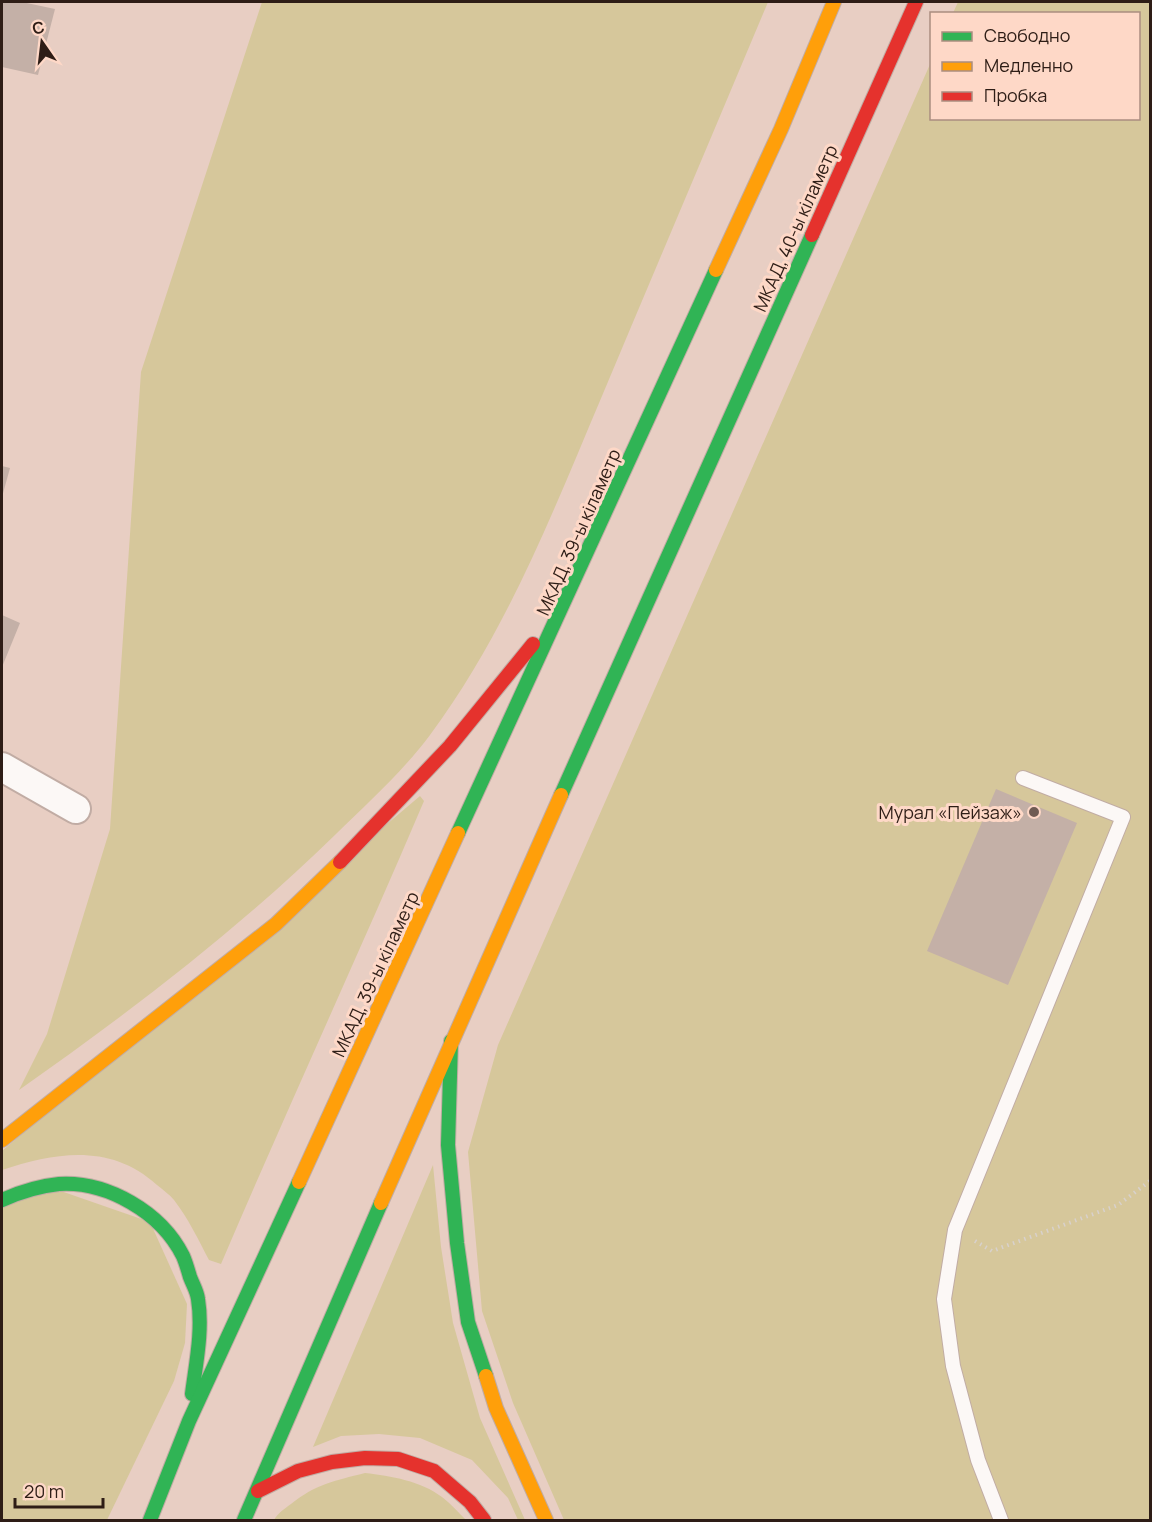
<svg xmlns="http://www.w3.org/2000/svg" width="1152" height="1522" font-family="Manrope,sans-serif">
  <rect width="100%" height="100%" fill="#e8cec3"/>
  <g fill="#d6c79b">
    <path d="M262 2H768C713 133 657 265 602 396 552 514 506 633 430 735 403 771 368 803 336 834 239 929 130 1012 19 1090L47 1034 110 829 141 372Z"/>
    <path d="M958 2H1150V1520H564L513 1403 482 1311 468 1152 498 1045 931 62 932 118H1138V14L953 13Z"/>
    <path d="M420 796 424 801C358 956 287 1109 221 1264L209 1260C198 1239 188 1218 174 1200 169 1194 163 1190 157 1185 111 1143 56 1152 2 1170V1151Z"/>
    <path d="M433 1165 441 1247 453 1323 480 1418 525 1520H518L508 1498 472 1460 420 1438 379 1434 341 1436 313 1447Z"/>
    <path d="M55 1189 150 1222 187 1304 185 1343 174 1381 107 1520H2V1204Z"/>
    <path d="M365 1473C391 1476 421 1481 442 1497 451 1504 459 1513 466 1520H274C278 1513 284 1509 291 1504 316 1484 334 1481 365 1473Z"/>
  </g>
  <g fill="#c4b0a7">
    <path d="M2 2H22L55 9 38 75 2 67Z"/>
    <path d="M2 466 10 468 2 497Z"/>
    <path d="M2 615 20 623 2 667Z"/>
    <path d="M996 789 1077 823 1008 985 927 951Z"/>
  </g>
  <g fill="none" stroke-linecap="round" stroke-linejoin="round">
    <g stroke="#c1aca4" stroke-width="16">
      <path id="lane" d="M1001 1520 978 1460 953 1366 944 1299 955 1230 1123 817 1023 778"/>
    </g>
    <g stroke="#c1aca4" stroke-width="32">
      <path id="street" d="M2 767 76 809"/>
    </g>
    <g stroke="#c1aca4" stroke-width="16">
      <g id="fast">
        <path d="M561 795 812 235"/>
        <path d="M458 833 716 270"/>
        <path d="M451 1041 448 1145 457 1243 468 1322 486 1376"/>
        <path d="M2 1200C20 1192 39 1186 59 1184 107 1181 161 1212 183 1256 186 1263 188 1270 190 1277 193 1285 197 1291 198 1299 203 1330 196 1363 192 1394"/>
        <path d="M150 1520 189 1421 299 1182"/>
        <path d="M244 1520 381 1203"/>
      </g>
    </g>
    <g stroke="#c1aca4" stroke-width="16">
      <g id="slow">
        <path d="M716 270 781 129 834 2"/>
        <path d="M2 1140 276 924 340 862"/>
        <path d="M299 1182 458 833"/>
        <path d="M381 1203 561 795"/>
        <path d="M486 1376 496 1408 546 1520"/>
      </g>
    </g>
    <g stroke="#c1aca4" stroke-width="16">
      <g id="jam">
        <path d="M812 235 916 2"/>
        <path d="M340 862 450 746 533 644"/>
        <path d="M258 1491 298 1471 332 1462 365 1458 398 1459 434 1471 470 1502 484 1520"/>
      </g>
    </g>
    <path stroke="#d8d1cc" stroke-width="4" stroke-dasharray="1.5 4.5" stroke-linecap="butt" d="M975 1241 992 1251 1118 1205 1150 1181"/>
    <use href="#lane" stroke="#fcf8f6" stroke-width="14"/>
    <use href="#street" stroke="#fcf8f6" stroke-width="28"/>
    <use href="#fast" stroke="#30b455" stroke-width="14"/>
    <use href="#slow" stroke="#ff9f0a" stroke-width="14"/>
    <use href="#jam" stroke="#e5322d" stroke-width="14"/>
  </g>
  <circle fill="#6f5b53" stroke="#fed8c7" stroke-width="2" cx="1034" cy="812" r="6"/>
  <g text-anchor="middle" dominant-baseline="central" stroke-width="6" stroke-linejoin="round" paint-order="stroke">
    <g font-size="18" fill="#2e1d16" stroke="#fed8c7">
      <text transform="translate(795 228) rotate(-66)">МКАД, 40-ы кіламетр</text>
      <text transform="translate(578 532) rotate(-66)">МКАД, 39-ы кіламетр</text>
      <text transform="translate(375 974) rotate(-65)">МКАД, 39-ы кіламетр</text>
    </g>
    <g font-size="18" fill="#2e1d16" stroke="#fed8c7" text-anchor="end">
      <text x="1022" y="812">Мурал «Пейзаж»</text>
    </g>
  </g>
  <rect width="1152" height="1522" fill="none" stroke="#2e1d16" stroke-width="6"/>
  <rect x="930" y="12" width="210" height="108" fill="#fed8c7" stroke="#ab8d80" stroke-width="1.5"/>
  <rect x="942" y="32" width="30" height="9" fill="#30b455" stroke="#ab8d80" stroke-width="1.5"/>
  <text x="984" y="42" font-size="18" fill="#2e1d16">Свободно</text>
  <rect x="942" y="62" width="30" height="9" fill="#ff9f0a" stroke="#ab8d80" stroke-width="1.5"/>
  <text x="984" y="72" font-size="18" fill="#2e1d16">Медленно</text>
  <rect x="942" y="92" width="30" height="9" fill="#e5322d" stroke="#ab8d80" stroke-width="1.5"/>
  <text x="984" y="102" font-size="18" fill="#2e1d16">Пробка</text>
  <g transform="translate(42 42) rotate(346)" stroke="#fed8c7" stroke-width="4.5" paint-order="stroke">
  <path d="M0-4.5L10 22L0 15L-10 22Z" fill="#2e1d16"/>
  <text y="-9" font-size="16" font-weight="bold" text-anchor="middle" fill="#2e1d16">С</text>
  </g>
  <path d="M15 1498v9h88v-9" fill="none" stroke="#2e1d16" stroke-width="3"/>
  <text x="24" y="1498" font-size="18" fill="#2e1d16" stroke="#fed8c7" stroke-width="4.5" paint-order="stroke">20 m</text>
</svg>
